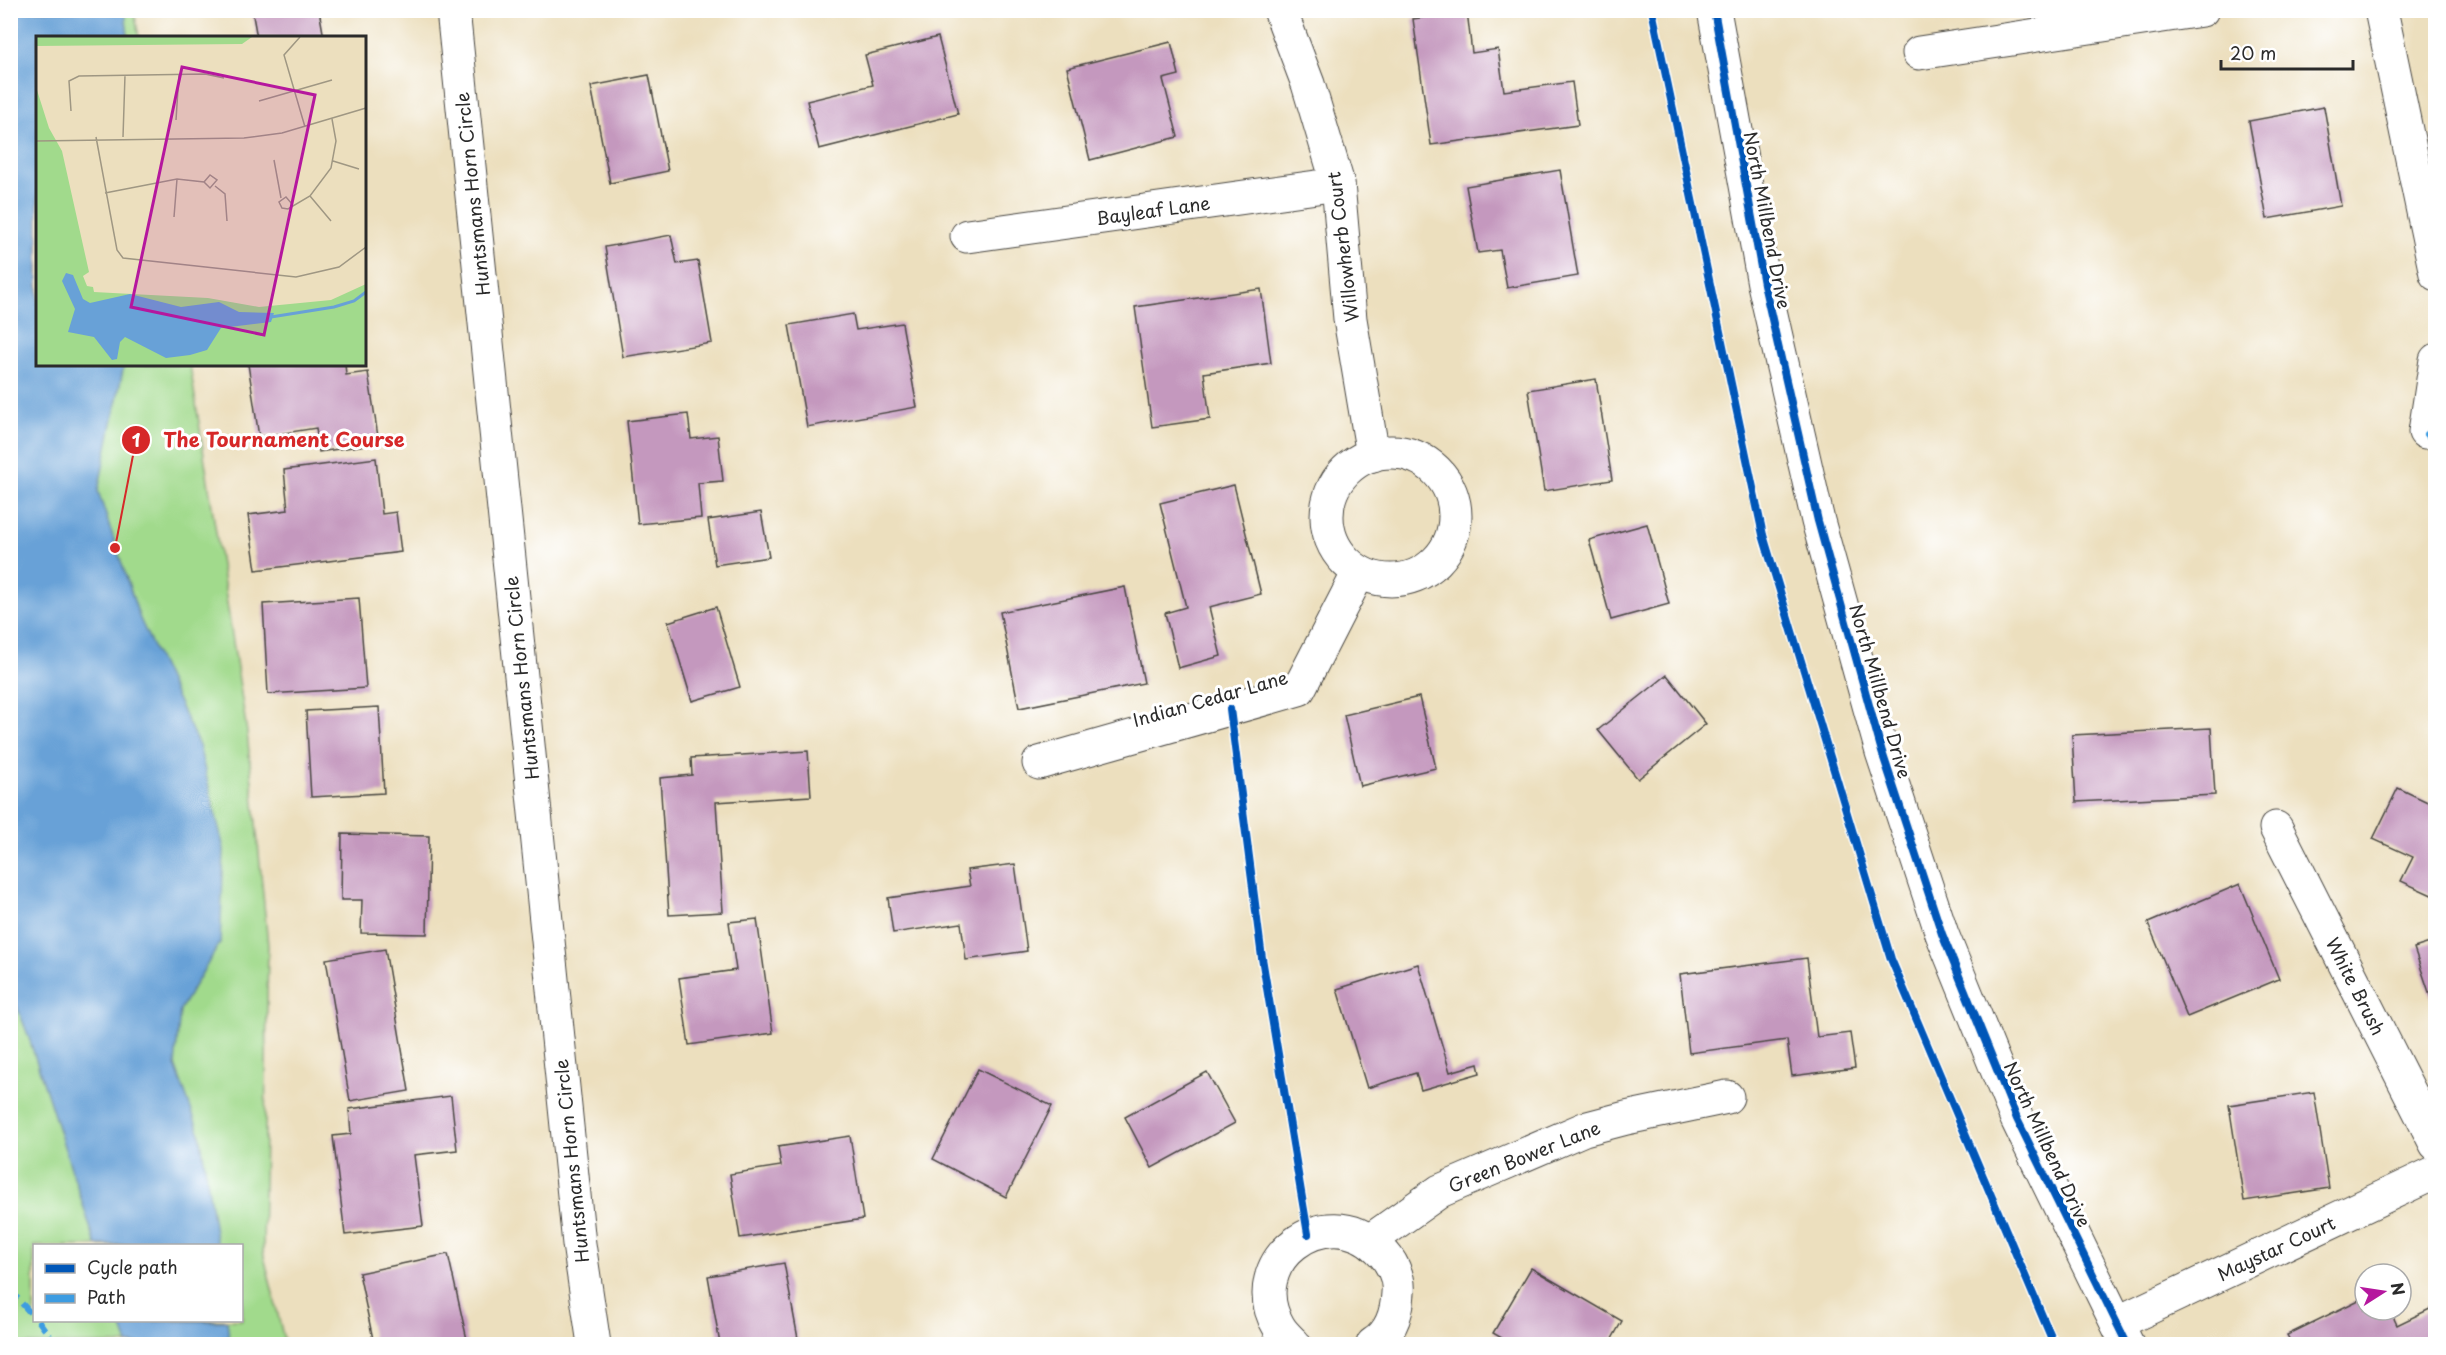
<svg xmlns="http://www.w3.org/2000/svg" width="2446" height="1355" font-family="'Playpen Sans',sans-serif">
  <rect width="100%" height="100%" fill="#fff"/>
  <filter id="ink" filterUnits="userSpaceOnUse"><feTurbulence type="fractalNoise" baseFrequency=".0167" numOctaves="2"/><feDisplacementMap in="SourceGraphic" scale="12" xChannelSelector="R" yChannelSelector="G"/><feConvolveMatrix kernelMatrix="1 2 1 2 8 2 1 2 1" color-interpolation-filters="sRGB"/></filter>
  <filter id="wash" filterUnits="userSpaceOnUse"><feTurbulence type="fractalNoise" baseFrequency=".008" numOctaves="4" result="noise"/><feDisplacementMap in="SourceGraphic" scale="24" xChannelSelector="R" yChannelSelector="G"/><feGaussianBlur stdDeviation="1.35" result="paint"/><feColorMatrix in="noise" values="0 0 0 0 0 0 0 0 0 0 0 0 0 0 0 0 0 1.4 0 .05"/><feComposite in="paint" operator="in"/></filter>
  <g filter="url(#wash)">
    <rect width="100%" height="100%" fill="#ecdfbe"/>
    <path fill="#a1da8c" stroke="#66825c" stroke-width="1.5" fill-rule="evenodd" d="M10 11H134L139 37 38 38V364L190 365 247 732 268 945 263 1252 285 1344H11ZM34 1246H242V1320H34Z"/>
    <g fill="#68a1d7" stroke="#4a6681" stroke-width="1.5">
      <path d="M11 10 125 11 128 37 38 38V364L124 365 98 491 140 619 199 746 224 849 220 943 180 1010 175 1065 200 1134 217 1245H96L28 1035 11 991Z"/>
      <path d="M120 1321H227L230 1344H128Z"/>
    </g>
    <g id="blocks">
      <g fill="#c498be">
        <path d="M252 10H319L324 38H257Z"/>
        <path d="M1467 11 1472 53 1498 49 1504 91 1572 82 1578 125 1431 145 1413 19Z"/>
        <path d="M938 37 958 114 819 149 807 101 873 85 865 55Z"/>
        <path d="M1171 42 1179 75 1163 79 1178 137 1090 160 1067 68Z"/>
        <path d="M649 75 668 171 610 183 591 86Z"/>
        <path d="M2324 107 2341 206 2267 219 2249 121Z"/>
        <path d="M1560 170 1578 276 1507 288 1500 250 1478 253 1466 186Z"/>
        <path d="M671 235 677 264 698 261 712 343 623 357 605 247Z"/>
        <path d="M1261 289 1271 363 1204 373 1210 419 1152 427 1135 307Z"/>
        <path d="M853 314 856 330 902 323 917 407 807 427 789 325Z"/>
        <path d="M248 364H345L346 375 368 372 379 443 319 452 316 428 259 437Z"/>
        <path d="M1596 379 1612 480 1544 491 1528 390Z"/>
        <path d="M688 414 691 439 718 436 723 481 698 483 701 518 638 524 627 421Z"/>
        <path d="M376 458 382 514 396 512 401 552 256 570 248 515 288 510 284 470Z"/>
        <path d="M1234 485 1261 594 1209 607 1221 656 1178 668 1165 613 1186 607 1160 503Z"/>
        <path d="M761 512 769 557 715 565 708 520Z"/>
        <path d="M1647 524 1669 604 1611 620 1589 540Z"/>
        <path d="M1125 587 1144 683 1019 708 1000 612Z"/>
        <path d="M359 598 366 688 268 694 263 604Z"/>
        <path d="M716 607 740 687 692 701 668 622Z"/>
        <path d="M1667 675 1706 724 1638 779 1598 730Z"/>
        <path d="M1419 697 1436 768 1360 786 1344 715Z"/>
        <path d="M379 707 384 793 311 797 306 711Z"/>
        <path d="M2211 728 2215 795 2076 802 2072 735Z"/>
        <path d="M808 751 811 796 716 802 723 912 669 915 660 778 692 775 691 758Z"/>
        <path d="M2398 788 2436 806V897L2401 881 2413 857 2373 839Z"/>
        <path d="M342 834 429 836 427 934 361 933 362 900H341Z"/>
        <path d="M1015 864 1027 951 966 960 961 923 893 933 888 898 970 886 967 870Z"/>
        <path d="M2240 884 2279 979 2187 1017 2148 923Z"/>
        <path d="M757 919 773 1033 689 1045 679 978 736 970 729 922Z"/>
        <path d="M2436 941V999L2432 1001 2414 948Z"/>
        <path d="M385 949 409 1091 350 1101 326 959Z"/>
        <path d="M1807 958 1817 1037 1850 1033 1855 1068 1792 1076 1787 1040 1689 1053 1680 974Z"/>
        <path d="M1418 964 1450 1072 1478 1064 1480 1073 1421 1090 1416 1073 1367 1088 1337 989Z"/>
        <path d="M978 1069 1052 1106 1006 1197 933 1159Z"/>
        <path d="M1207 1072 1235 1123 1152 1168 1125 1117Z"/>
        <path d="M2314 1092 2329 1188 2244 1201 2229 1105Z"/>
        <path d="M451 1096 457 1150 414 1155 423 1226 345 1235 333 1136 351 1134 349 1109Z"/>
        <path d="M850 1136 863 1219 740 1238 730 1174 781 1166 778 1147Z"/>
        <path d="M448 1254 468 1344H374L359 1273Z"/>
        <path d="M784 1263 799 1344H720L708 1276Z"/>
        <path d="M1531 1268 1622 1321 1609 1344H1512L1493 1333Z"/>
        <path d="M2365 1297V1310H2390L2397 1325 2436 1306V1344H2292L2287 1335Z"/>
      </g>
    </g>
  </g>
  <g filter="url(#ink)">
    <use href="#blocks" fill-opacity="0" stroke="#484641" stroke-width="1.5"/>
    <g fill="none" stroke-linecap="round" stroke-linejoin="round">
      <g stroke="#484641" stroke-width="35">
        <g id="street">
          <path d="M453 10 579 1244 594 1344"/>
          <path d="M1280 10 1308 84 1338 184 1350 319 1373 455"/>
          <path d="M2381 10 2436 274"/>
          <path d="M1919 53 2202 10"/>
          <path d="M967 236 1338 184"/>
          <path d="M2425 432 2436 360"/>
          <circle cx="1391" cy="516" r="64"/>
          <path d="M1039 763 1299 689 1359 572"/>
          <path d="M2276 828 2436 1144"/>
          <path d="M1371 1240 1440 1191 1584 1129 1626 1118 1727 1097"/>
          <path d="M2117 1323 2436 1172"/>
          <path d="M1294 1344C1289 1339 1283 1334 1279 1327 1240 1263 1325 1196 1379 1249 1391 1260 1400 1277 1398 1293 1397 1313 1391 1333 1373 1344"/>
        </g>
      </g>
      <g stroke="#484641" stroke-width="35">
        <path id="secondary" d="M1714 10 1764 284 1818 521 1882 752 1942 934 2017 1119 2127 1344"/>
      </g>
      <use href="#street" stroke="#fff" stroke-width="33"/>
      <use href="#secondary" stroke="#fff" stroke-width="33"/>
      <g stroke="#3d9ce1" stroke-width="6" stroke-dasharray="12 6" stroke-linecap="butt">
        <path d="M2425 432 2436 445"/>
        <path d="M10 1290 34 1317"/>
        <path d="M38 1320 55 1344"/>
      </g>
      <g stroke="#fff" stroke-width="11">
        <g id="cycleway">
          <path d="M1652 10 1763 535 1891 959 2054 1344"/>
          <path d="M1714 10 1764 284 1818 521 1882 752 1942 934 2017 1119 2127 1344"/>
          <path d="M1230 709 1262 958 1308 1234"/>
        </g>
      </g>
      <use href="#cycleway" stroke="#0057b8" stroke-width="8"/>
    </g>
  </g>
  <g text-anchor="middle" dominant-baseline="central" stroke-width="6" stroke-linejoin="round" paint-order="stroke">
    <g font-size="18" fill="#2b2b2b" stroke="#fff">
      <text transform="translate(472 194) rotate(-96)">Huntsmans Horn Circle</text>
      <text transform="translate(1153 210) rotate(-8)">Bayleaf Lane</text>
      <text transform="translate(1768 220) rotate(79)">North Millbend Drive</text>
      <text transform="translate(1342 247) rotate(-97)">Willowherb Court</text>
      <text transform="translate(521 678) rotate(-96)">Huntsmans Horn Circle</text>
      <text transform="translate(1881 691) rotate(74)">North Millbend Drive</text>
      <text transform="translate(1210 698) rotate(-16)">Indian Cedar Lane</text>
      <text transform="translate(2356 986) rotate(63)">White Brush</text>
      <text transform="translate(2048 1144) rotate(65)">North Millbend Drive</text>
      <text transform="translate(1524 1156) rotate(-22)">Green Bower Lane</text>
      <text transform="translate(571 1161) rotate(-96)">Huntsmans Horn Circle</text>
      <text transform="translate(2276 1248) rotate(-25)">Maystar Court</text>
    </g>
  </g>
  <g transform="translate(36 36)">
    <rect width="330" height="330" fill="#ecdfbe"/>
    <path d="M0 1H216L206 8 0 10ZM0 51 13 92 26 115 53 236 47 240 51 250 57 251 58 256 172 262 223 271 295 264 330 248V329H0Z" fill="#a1da8c"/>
    <path d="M30 237 37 239 47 263 54 267 94 258 145 271 183 266 203 276 238 277 235 286 185 292 171 314 154 319 130 322 89 301 84 306 81 323 76 324 58 301 32 296 39 273 26 245Z" fill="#68a1d7"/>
    <path fill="none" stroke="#68a1d7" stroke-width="3" d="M235 281 298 271 318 265 330 256"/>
    <path fill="none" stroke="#9f9783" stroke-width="1.5" d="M264 1 248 19 269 91M223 65 296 44M35 75 33 45 43 40 169 38 188 42M140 84 143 38M60 101 81 214 87 222 260 241 303 231 330 211M87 101 89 39M0 105 208 102 246 97 330 72M238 124 245 162M297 125 323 133M179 150 189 158 191 185M69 157 141 143 168 146 174 152 181 144 174 139 168 146M274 160 295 185M256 168 250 161 243 166 246 172 252 173 274 160 295 132 300 105 296 83M138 181 141 143"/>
    <path fill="#b5179e" fill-opacity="0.15" stroke="#b5179e" stroke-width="3" d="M146 31 279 59 228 299 95 271Z"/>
    <rect width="330" height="330" fill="none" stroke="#2b2b2b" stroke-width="3"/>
  </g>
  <path fill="none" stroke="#d62828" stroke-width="2" d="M115 548L136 440"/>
  <g fill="#d62828" stroke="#fff" stroke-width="2">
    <circle cx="115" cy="548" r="6"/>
    <circle cx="136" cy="440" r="15"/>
  </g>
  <g font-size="18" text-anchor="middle" font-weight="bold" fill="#fff">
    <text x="136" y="447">1</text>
  </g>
  <g font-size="20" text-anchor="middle" font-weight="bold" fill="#d62828" stroke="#fff" stroke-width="6" stroke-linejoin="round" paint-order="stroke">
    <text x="284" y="447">The Tournament Course</text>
  </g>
  <rect width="2446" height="1355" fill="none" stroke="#fff" stroke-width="36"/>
  <rect x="33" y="1244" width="210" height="78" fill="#ffffff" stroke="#aaaaaa" stroke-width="1.5"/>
  <rect x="45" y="1264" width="30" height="9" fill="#0057b8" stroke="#aaaaaa" stroke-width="1.5"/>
  <text x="87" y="1274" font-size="18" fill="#2b2b2b">Cycle path</text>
  <rect x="45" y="1294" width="30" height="9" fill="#3d9ce1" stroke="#aaaaaa" stroke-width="1.5"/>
  <text x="87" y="1304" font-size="18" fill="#2b2b2b">Path</text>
  <g transform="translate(2383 1292) rotate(78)"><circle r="28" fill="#ffffff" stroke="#aaaaaa" stroke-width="1.5"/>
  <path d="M0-4.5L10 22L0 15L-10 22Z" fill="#b5179e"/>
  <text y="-9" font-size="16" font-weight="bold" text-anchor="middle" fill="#2b2b2b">N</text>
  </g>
  <path d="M2221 60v9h132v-9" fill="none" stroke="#2b2b2b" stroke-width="3"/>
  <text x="2230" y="60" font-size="18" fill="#2b2b2b" stroke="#ffffff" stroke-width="4.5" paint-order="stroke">20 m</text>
</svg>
